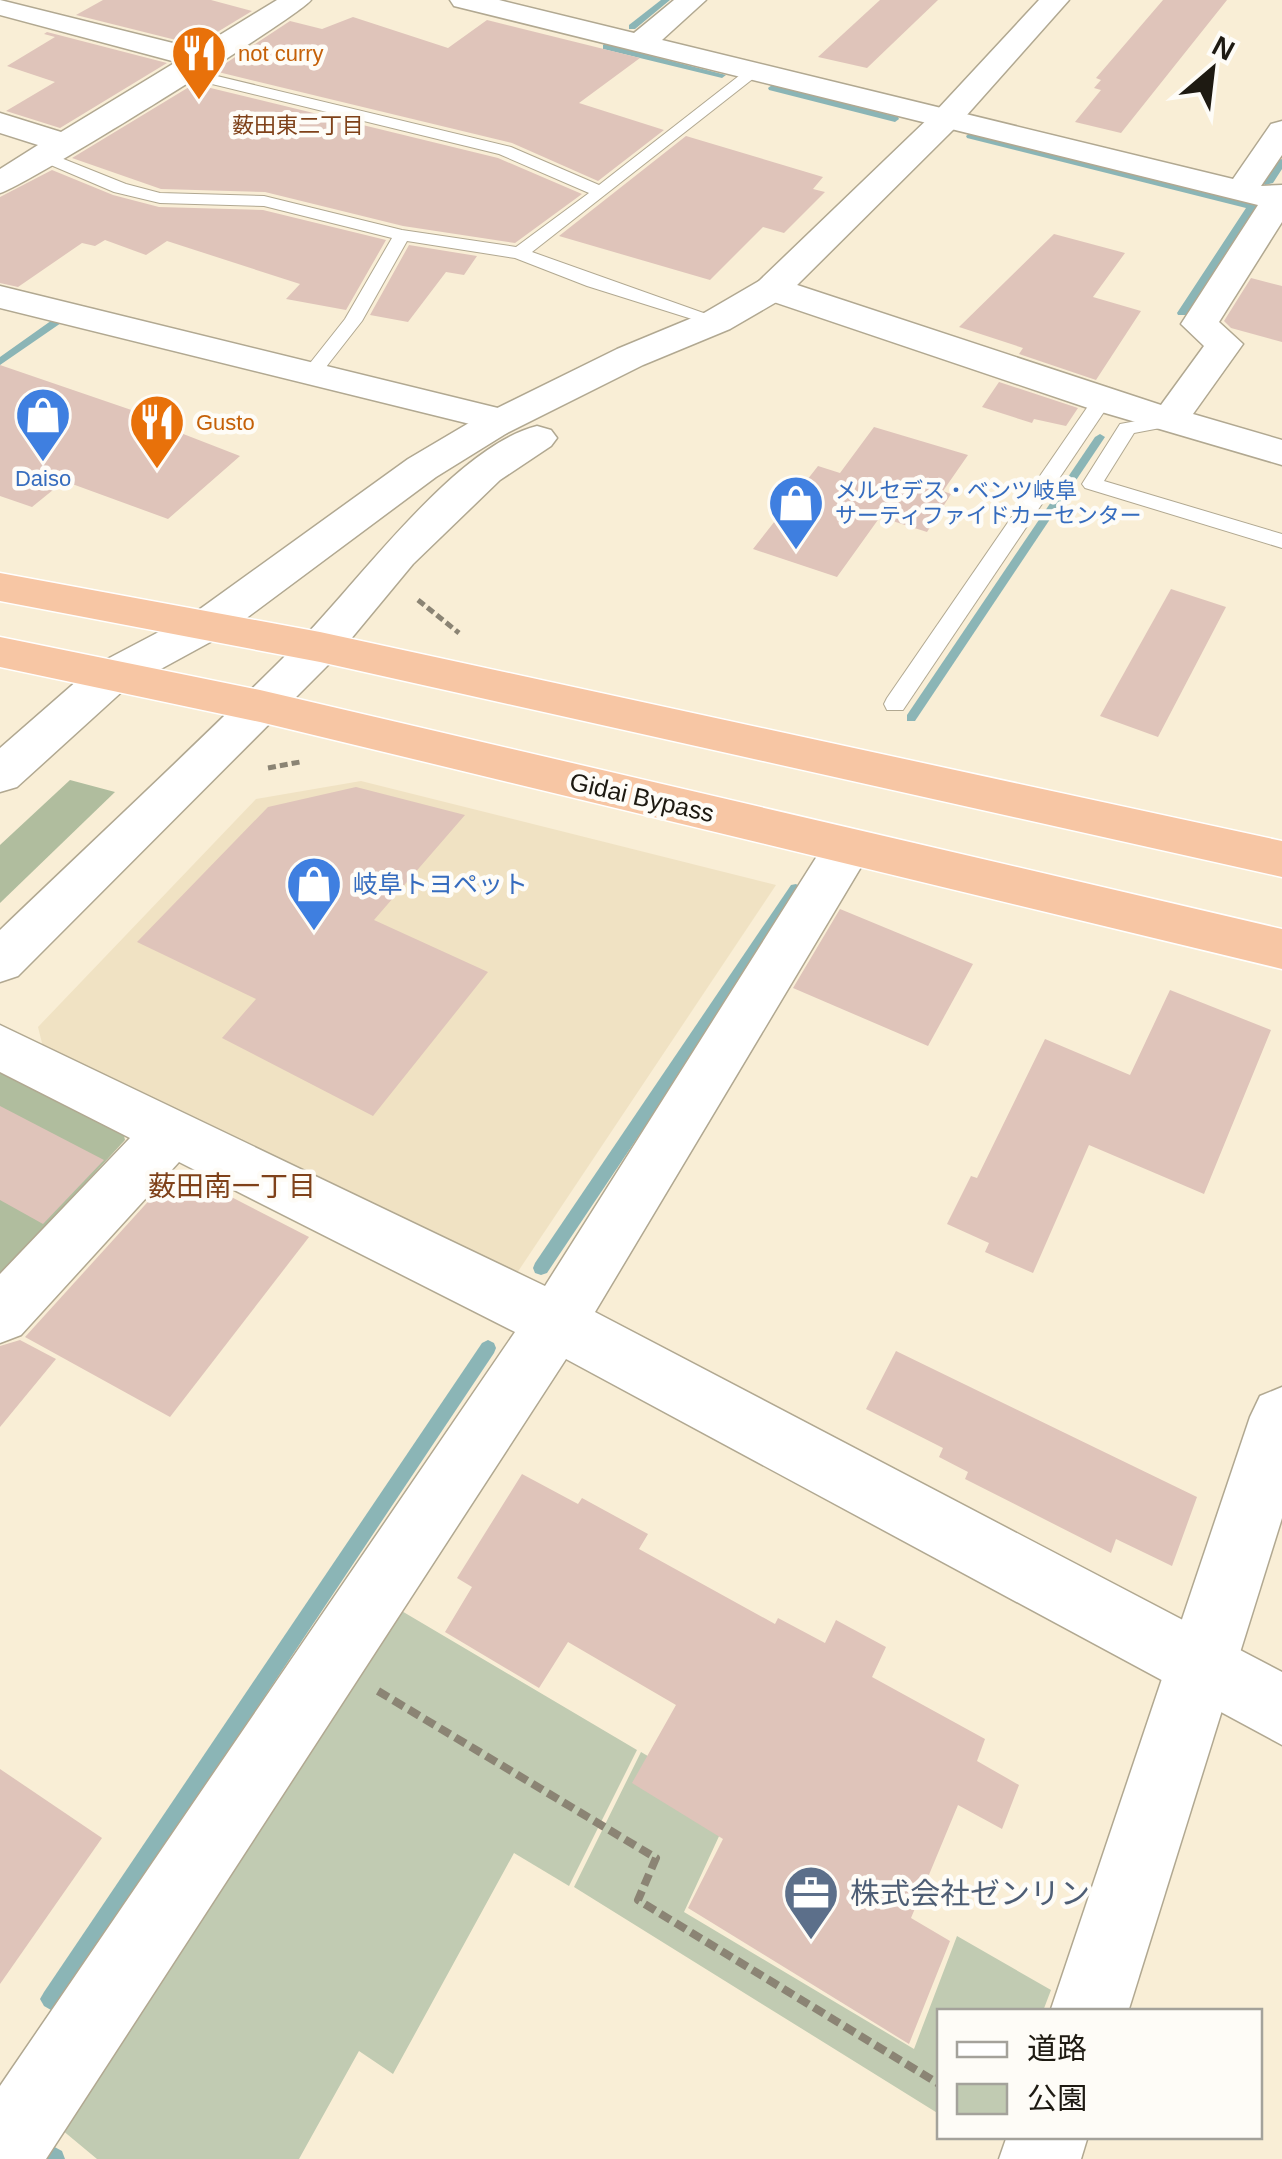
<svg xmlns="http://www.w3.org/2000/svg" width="1282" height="2159" font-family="Helvetica,'Noto Sans JP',sans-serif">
  <rect width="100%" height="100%" fill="#f9eed6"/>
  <path fill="#f0e2c3" d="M361 781 776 885 513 1279 43 1047 38 1027 256 799Z"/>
  <g fill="#c1cbb2">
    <path d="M378 1597 637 1750 569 1886 514 1853 393 2074 359 2051 299 2159H97L32 2105Z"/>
    <path d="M641 1752 733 1806 684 1912 914 2049 957 1936 1051 1990 1043 2011 939 2012V2114L574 1887Z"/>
  </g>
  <g fill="#b0bd9e">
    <path d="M70 780 115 792 0 903V845Z"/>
    <path d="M0 1073 123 1131 125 1140 0 1276Z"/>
  </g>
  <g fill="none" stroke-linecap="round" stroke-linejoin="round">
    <g fill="#8bb5b6" fill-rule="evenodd">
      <path d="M661 0H670L635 29H629V25Z"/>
      <path d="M609 41H615L613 46 726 75 722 78 603 49V45Z"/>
      <path d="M772 85 898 117 899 119 895 122 769 90 768 88Z"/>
      <path d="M970 133 1255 205 1257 207 1186 315H1178L1177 313 1246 208 967 138 966 136Z"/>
      <path d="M1282 159V169L1273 183 1265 185 1263 183 1279 160Z"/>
      <path d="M55 318 76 323 71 326 61 323 0 365V357Z"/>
      <path d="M1100 434 1105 437 915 721H907V715L1095 437Z"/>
      <path d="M796 884 803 889 801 893 547 1273 541 1275 535 1273 533 1268 535 1263 791 885Z"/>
      <path d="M488 1340 494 1343 496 1348 494 1353 58 2006 51 2010 44 2006 40 1999 44 1992 482 1343Z"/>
      <path d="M49 2144 62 2151 65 2159H40L38 2155 41 2147Z"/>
    </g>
  </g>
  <g fill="#dfc4ba">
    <path d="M103 0H211L252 11 196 45 76 15Z"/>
    <path d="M880 0H938L867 68 818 57Z"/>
    <path d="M1163 0H1227L1121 133 1075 122 1101 90 1094 88 1101 80 1096 78Z"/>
    <path d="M353 17 448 48 487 20 640 58 579 103 664 130 598 181 512 143 214 71 290 21 322 29Z"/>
    <path d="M47 32 167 63 60 128 6 111 55 82 7 66 55 37 44 34Z"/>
    <path d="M194 84 498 158 582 194 515 243 403 226 265 192 161 189 72 158Z"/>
    <path d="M686 136 823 177 813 189 825 192 784 233 763 227 710 280 559 236Z"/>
    <path d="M52 170 113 195 159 207 263 210 386 240 346 310 286 299 300 284 167 241 146 255 105 240 95 246 82 243 18 287 0 283V197Z"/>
    <path d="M1054 234 1125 253 1093 297 1141 311 1096 380 1019 354 1023 348 959 327Z"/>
    <path d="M409 245 477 256 464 275 446 272 408 322 370 315Z"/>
    <path d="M1251 278 1282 286V342L1231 328 1224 321Z"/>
    <path d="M0 365 146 415 142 418 240 456 168 519 64 481 32 507 0 496Z"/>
    <path d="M999 382 1078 408 1066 426 1034 419 1032 423 982 407Z"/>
    <path d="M874 427 968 455 943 491 951 494 927 532 880 517 837 577 753 549 818 466 840 473Z"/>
    <path d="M1171 589 1226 607 1158 737 1100 716Z"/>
    <path d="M356 787 465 815 374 920 488 972 373 1116 222 1038 256 999 137 942 268 807Z"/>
    <path d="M840 909 973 964 928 1046 793 988Z"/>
    <path d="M1170 990 1271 1030 1204 1194 1089 1145 1033 1273 985 1252 989 1243 947 1224 971 1176 977 1178 1045 1039 1130 1075Z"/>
    <path d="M0 1106 104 1160 43 1224 0 1200Z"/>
    <path d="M181 1171 309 1237 170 1417 25 1337 174 1173Z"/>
    <path d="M20 1340 56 1359 0 1427V1346Z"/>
    <path d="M896 1351 1197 1497 1172 1566 1116 1539 1111 1553 965 1479 968 1472 939 1457 943 1448 866 1409Z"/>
    <path d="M522 1474 578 1504 582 1498 648 1534 639 1549 775 1624 778 1618 825 1643 836 1620 886 1647 872 1677 985 1739 977 1761 1019 1785 1002 1829 958 1805 911 1918 950 1941 909 2044 688 1908 723 1839 632 1783 676 1705 568 1642 539 1688 445 1632 472 1587 457 1578Z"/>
    <path d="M0 1769 102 1838 0 1984Z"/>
  </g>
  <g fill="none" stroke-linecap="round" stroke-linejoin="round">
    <g stroke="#b1a891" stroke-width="2">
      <g id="lane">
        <path d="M184 68 511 147 599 185 749 68H759V74L532 252 726 321 717 326 711 325 587 286 515 258 407 241 362 321 319 376H305L303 372 345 319 392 238 264 206 160 203 114 192 39 160V154H51L126 184 160 193 264 196 402 230 516 247 589 193 499 154 179 76V70Z"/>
        <path d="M1102 394 1112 400 903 710H887L884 704 887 698 1095 396Z"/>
        <path d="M1169 415 1179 421 1176 425 1134 433 1104 481 1282 534V548L1085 488 1082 484 1120 424Z"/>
      </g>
    </g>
    <g stroke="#b1a891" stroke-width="3">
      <g id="street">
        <path d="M0 0 197 49 277 0H311C300 16 24 187 0 193V169L38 145 0 133V113L61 132 176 62 0 15Z"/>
        <path d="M450 0H499L634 33 674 0H706L662 40 1233 179 1271 124 1282 121V155L1261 186 1282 185V222L1219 322 1243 344 1193 414 1282 440V465L1088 408 759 297 754 289 759 281 772 278 785 281 1161 405 1204 346 1181 324 1258 205 454 6Z"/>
        <path d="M0 286 502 409 513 425 507 433 493 437 479 433 474 425 0 308Z"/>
        <path d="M848 829 865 834 873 847 595 1312 1282 1672V1745L566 1359 46 2159H0V2086L515 1332 179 1162 21 1335 0 1343V1274L130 1138 0 1072V1025L545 1286 831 834Z"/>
      </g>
    </g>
    <g stroke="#b1a891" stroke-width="3">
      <g id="secondary">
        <path d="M1039 0H1069L958 125 785 297 730 329 643 365 507 433 436 477 225 634 126 688 17 787 0 792V748L94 666 193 614 408 459 479 417 617 349 704 313 759 281 936 111Z"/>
        <path d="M537 426 551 430 557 438 551 446 500 480 413 564 336 657 18 976 0 982V930C101 833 204 738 302 639 360 580 456 446 537 426Z"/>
        <path d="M1282 1387V1518L1128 2012H1050L1250 1417 1260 1396Z"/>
        <path d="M1007 2136H1088L1081 2159H999Z"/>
      </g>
    </g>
    <g stroke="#fff" stroke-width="3">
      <g id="highway">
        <path d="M0 573 320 632 1282 841V877L320 662 0 601Z"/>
        <path d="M0 637 260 690 1282 929V969L260 722 0 667Z"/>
      </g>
    </g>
    <g stroke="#8b8474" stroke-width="5" stroke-dasharray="8 4" stroke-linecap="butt">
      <path d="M418 600 459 633"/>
      <path d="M268 768 300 762"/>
    </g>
    <path stroke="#8b8474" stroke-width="8" stroke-dasharray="12 6" stroke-linecap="butt" d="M378 1691 656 1858 638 1900 939 2084"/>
    <use href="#lane" fill="#fff" fill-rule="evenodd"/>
    <use href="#street" fill="#fff" fill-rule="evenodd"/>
    <use href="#secondary" fill="#fff" fill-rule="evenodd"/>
    <use href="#highway" fill="#f7c6a4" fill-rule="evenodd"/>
  </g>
  <defs>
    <g id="restaurant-pin" transform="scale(2.875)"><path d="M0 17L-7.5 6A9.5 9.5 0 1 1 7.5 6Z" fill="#e8710a" stroke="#fefcf7"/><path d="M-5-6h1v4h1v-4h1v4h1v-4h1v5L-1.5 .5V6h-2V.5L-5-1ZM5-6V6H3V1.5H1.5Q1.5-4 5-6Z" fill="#fff"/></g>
    <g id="shop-pin" transform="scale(2.875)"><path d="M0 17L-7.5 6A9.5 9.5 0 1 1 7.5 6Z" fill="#3f7fe0" stroke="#fefcf7"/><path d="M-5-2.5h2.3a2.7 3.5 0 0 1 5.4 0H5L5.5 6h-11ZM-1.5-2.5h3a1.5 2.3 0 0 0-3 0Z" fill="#fff"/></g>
    <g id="office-pin" transform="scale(2.875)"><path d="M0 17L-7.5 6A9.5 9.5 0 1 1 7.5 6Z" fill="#5c6f8a" stroke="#fefcf7"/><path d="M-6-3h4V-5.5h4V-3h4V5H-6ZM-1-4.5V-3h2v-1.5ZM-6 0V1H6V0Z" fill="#fff"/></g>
  </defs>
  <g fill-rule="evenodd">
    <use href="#restaurant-pin" x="199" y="53"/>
    <use href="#shop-pin" x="43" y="415"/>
    <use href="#restaurant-pin" x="157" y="422"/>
    <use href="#shop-pin" x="796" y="503"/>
    <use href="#shop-pin" x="314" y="884"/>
    <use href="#office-pin" x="811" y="1893"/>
  </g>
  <g text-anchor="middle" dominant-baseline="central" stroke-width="9" stroke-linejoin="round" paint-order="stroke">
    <g font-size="22" fill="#c56008" stroke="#fefcf7" text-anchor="start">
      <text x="238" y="53">not curry</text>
      <text x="196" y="422">Gusto</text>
    </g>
    <g font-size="22" fill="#7f4119" stroke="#fefcf7">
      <text x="298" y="125">薮田東二丁目</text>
    </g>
    <g font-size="22" fill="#366cbe" stroke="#fefcf7">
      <text x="43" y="478">Daiso</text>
      <text x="835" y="490" text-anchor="start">メルセデス・ベンツ岐阜<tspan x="835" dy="25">サーティファイドカーセンター</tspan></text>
    </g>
    <g font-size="25" fill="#1e1a12" stroke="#fefcf7">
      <text transform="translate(642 797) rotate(13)">Gidai Bypass</text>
    </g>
    <g font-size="25" fill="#366cbe" stroke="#fefcf7" text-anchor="start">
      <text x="353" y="884">岐阜トヨペット</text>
    </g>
    <g font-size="28" fill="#7f4119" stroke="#fefcf7">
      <text x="232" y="1186">薮田南一丁目</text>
    </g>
    <g font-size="30" fill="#4e5e75" stroke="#fefcf7" text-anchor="start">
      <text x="850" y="1893">株式会社ゼンリン</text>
    </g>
  </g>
  <rect x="937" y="2009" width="325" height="130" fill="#fefcf7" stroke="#a4a29b" stroke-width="2.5"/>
  <rect x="957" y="2042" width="50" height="15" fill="#ffffff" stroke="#a4a29b" stroke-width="2.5"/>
  <text x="1027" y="2059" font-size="30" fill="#1e1a12">道路</text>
  <rect x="957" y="2084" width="50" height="30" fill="#c1cbb2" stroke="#a4a29b" stroke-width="2.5"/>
  <text x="1027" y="2109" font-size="30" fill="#1e1a12">公園</text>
  <g transform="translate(1212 70) rotate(28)" stroke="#fefcf7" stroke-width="8" paint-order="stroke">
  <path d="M0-8L18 38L0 25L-18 38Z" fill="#1e1a12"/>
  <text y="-15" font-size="28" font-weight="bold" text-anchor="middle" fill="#1e1a12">N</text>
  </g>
</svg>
